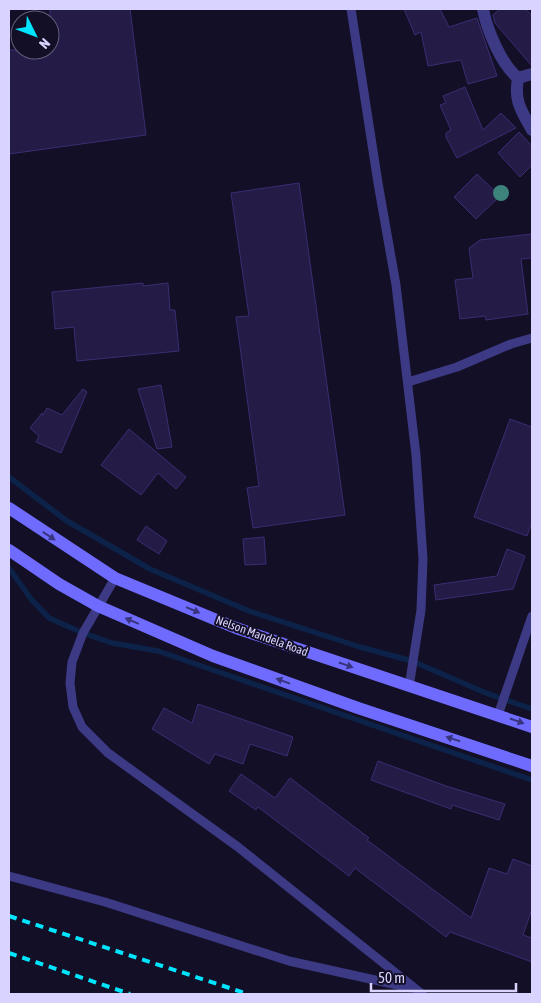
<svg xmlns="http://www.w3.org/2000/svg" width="541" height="1003" font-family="'Asap Condensed',sans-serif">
  <rect width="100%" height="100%" fill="#130f26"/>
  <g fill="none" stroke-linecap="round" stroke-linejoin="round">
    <g stroke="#0c2248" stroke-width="5.5">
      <path d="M9 477 67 521 150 569 249 611 360 647 412 661 486 693 532 709"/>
      <path d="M9 568 31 599 49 618 83 633 112 643 158 651 532 780"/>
    </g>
  </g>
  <g fill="#241b47" stroke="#3b2d73">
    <path d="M50 9H130L146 135 9 154V50H50Z"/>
    <path d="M404 9H440L449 27 477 18 497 76 468 84 461 60 428 66 421 32 415 35Z"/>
    <path d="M500 9H526L532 16V66L495 23 493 15Z"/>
    <path d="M465 87 483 130 501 113 516 128 457 158 446 137V133L451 130 440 105 446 103 443 96Z"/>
    <path d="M519 132 532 146V165L520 177 498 153Z"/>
    <path d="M477 174 500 196 476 219 454 197Z"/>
    <path d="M299 183 345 515 253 528 247 488 259 486 236 317 249 316 231 193Z"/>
    <path d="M532 234V258L521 259 528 314 486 320 485 316 460 319 455 280 473 278 469 248 480 240Z"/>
    <path d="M143 283V286L168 283 170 310H175L179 351 77 361 74 327 55 329 52 292Z"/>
    <path d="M161 385 172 447 157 449 138 389Z"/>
    <path d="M83 389 87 392 61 453 36 442 39 436 30 428 42 413 43 415 47 408 62 415Z"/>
    <path d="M510 419 532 427V522L527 536 474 517Z"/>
    <path d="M129 429 186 477 176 489 158 473 141 495 101 465Z"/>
    <path d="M146 526 167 541 159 554 137 540Z"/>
    <path d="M264 537 266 564 245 565 243 539Z"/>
    <path d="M507 549 525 556 513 589 436 600 434 585 497 576Z"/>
    <path d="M198 704 293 737 287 756 250 744 243 764 215 754 209 764 152 729 164 708 192 723Z"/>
    <path d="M378 761 446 786 505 804 499 820 452 805 451 809 371 780Z"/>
    <path d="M241 774 275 798 290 778 369 838 367 840 471 918 489 868 507 874 513 859 532 866V909L523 935 532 938V962L450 932 446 937 355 868 349 876 258 807 256 810 229 791Z"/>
  </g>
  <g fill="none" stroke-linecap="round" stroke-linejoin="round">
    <g stroke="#3d3a85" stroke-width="9">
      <path d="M351 9 378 183 396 285 416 455 423 559 421 610 409 687"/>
      <path d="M408 382 457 367 511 344 532 338"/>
      <path d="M115 578 83 633 72 662 70 683 73 707 82 727 108 753 238 847 422 994"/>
      <path d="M498 715 532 616"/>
      <path d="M9 876 105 902 289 961 411 988"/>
    </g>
    <g stroke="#3d3a85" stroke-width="12">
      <path d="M483 9C487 30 501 64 518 78L532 74"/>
      <path d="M518 78C514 102 521 110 532 130"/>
    </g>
    <g stroke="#6f6bff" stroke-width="12">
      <path d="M9 508 115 578 236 628 532 727"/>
      <path d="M9 550 59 584 98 606 213 656 358 708 532 766"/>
    </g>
    <g stroke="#00e5ff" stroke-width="4" stroke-dasharray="8 6" stroke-linecap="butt">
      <path d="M9 916 248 994"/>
      <path d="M9 953 130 994"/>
    </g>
  </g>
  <circle fill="#3d827b" cx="501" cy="193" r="8"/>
  <defs><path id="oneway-solid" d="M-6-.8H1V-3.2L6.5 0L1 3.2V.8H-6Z" transform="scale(1.25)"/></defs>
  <g fill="#38347d">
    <use href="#oneway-solid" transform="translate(49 536) rotate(33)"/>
    <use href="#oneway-solid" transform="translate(193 610) rotate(23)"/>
    <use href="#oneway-solid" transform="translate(132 621) rotate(-157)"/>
    <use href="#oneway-solid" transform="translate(346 665) rotate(19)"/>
    <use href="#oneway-solid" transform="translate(283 681) rotate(-160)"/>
    <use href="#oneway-solid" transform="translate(517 721) rotate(19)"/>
    <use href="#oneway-solid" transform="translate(453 739) rotate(-162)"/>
  </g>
  <g text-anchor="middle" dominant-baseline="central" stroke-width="4" stroke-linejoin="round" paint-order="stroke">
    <g font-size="12" fill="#d9d4ff" stroke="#130f26">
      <text transform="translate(262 636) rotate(20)">Nelson Mandela Road</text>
    </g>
  </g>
  <rect width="541" height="1003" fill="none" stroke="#d9d4ff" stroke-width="20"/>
  <g transform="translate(35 35) rotate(132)"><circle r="24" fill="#130f26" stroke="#625e7d"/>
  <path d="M0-4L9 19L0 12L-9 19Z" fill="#00e5ff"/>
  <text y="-8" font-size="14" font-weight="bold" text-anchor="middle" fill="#d9d4ff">N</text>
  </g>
  <path d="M371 983v8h145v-8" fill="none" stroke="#d9d4ff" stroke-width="2.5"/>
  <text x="378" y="983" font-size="15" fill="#d9d4ff" stroke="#130f26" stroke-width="4" paint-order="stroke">50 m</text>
</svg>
